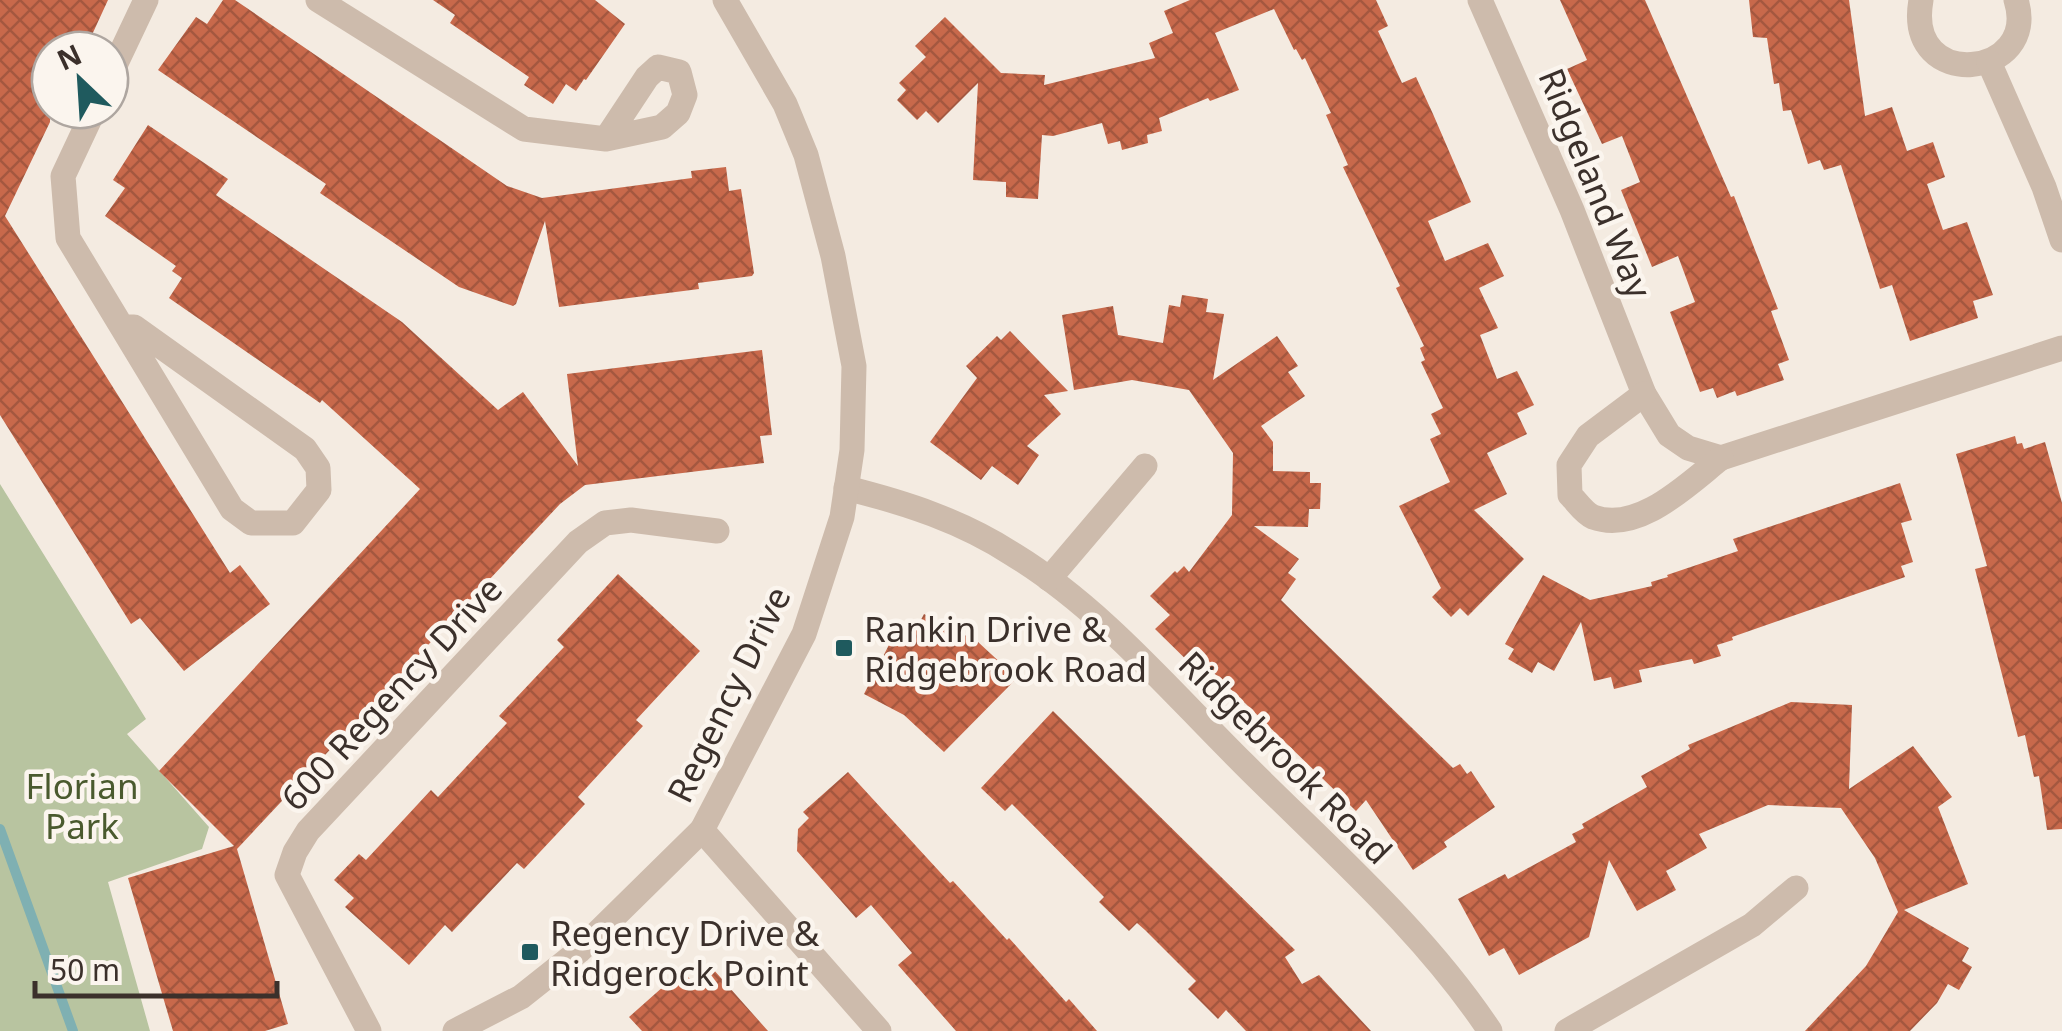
<svg xmlns="http://www.w3.org/2000/svg" width="2062" height="1031" font-family="'Noto Sans',sans-serif">
  <defs>
    <pattern id="building-cross-hatch" width="8" height="8" patternUnits="userSpaceOnUse" patternTransform="scale(2.5)"><rect width="8" height="8" fill="#c8694b"/><path d="M0 0l8 8M0 8l8-8" fill="none" stroke="#a4573f"/></pattern>
  </defs>
  <rect width="100%" height="100%" fill="#f4ebe1"/>
  <path fill="#b8c4a0" d="M0 484 146 719 127 734 209 827 202 849 108 882 150 1031H0Z"/>
  <g fill="none" stroke-linecap="round" stroke-linejoin="round">
    <path stroke="#7fb0b2" stroke-width="10" d="M0 829 73 1031"/>
  </g>
  <g fill="url(#building-cross-hatch)">
    <path d="M0 0H108L85 50H50V122L5 216 230 573 240 565 270 604 184 671 140 618 131 624 0 415Z"/>
    <path d="M223 0H235L507 186 542 198 692 178 691 171 726 167 729 191 741 189 754 273 752 276 698 283 699 289 559 307 545 221 516 304 513 306 459 287 320 193 326 184 158 70 196 17 207 24Z"/>
    <path d="M433 0H595L625 24 586 80 584 79 576 91 566 84 553 104 524 85 529 77 450 23 455 15Z"/>
    <path d="M1190 0H1376L1388 26 1378 31 1402 83 1416 77 1433 114 1471 202 1428 221 1445 261 1488 243 1504 276 1479 288 1498 328 1480 335 1497 379 1517 371 1534 405 1517 413 1527 434 1487 453 1507 494 1474 510 1524 559 1468 616 1460 608 1451 617 1432 597 1441 588 1399 506 1450 482 1430 439 1441 434 1431 414 1443 408 1421 362 1425 360 1420 348 1424 346 1396 288 1400 286 1343 167 1348 165 1326 115 1331 113 1305 58 1302 60 1296 49 1294 50 1274 9 1215 33 1239 90 1210 101 1208 98 1159 118 1162 131 1147 135 1148 143 1122 150 1120 141 1108 144 1102 123 1053 136 1042 135 1038 199 1006 197V182L973 180 978 83 938 123 926 111 917 120 897 100 906 90 899 83 926 57 915 46 945 17 1001 73 1045 75 1044 85 1155 58 1149 43 1173 33 1164 11Z"/>
    <path d="M1560 0H1645L1731 197 1734 196 1778 309 1771 311 1789 360 1778 364 1784 380 1737 396 1735 391 1717 398 1713 388 1700 392 1670 312 1695 302 1678 256 1652 267 1621 190 1640 182 1622 136 1602 144 1567 69 1587 60Z"/>
    <path d="M1749 0H1849L1865 116 1892 107 1907 151 1933 142 1945 177 1927 184 1943 230 1967 222 1993 295 1973 301 1978 318 1910 341 1892 285 1880 289 1841 165 1824 170 1820 160 1808 164 1791 110 1783 111 1779 83 1774 84 1767 38 1753 37Z"/>
    <path d="M148 125 228 179 216 195 402 322 498 410 523 392 578 466 567 374 762 350 772 435 760 436 764 463 585 485 560 504 237 849 288 1024 265 1031H173L128 878 234 846 159 771 420 489 322 400 320 403 169 298 182 278 172 271 176 266 105 216 125 188 113 180Z"/>
    <path d="M1182 295 1208 299 1206 312 1224 314 1213 380 1277 336 1298 366 1288 372 1305 396 1261 426 1273 442V471L1310 472V483H1321L1320 509H1309L1308 527 1254 526 1299 559 1288 573 1296 579 1281 600 1453 768 1460 764 1467 774 1471 771 1495 807 1444 842 1447 847 1413 870 1366 800 1356 811 1213 672 1206 679 1155 629 1170 615 1150 596 1175 571 1177 573 1184 566 1189 572 1232 515 1233 453 1189 390 1132 380 1074 390 1062 315 1113 306 1118 335 1163 343 1169 305 1180 307Z"/>
    <path d="M1010 331 1068 391 1044 395 1061 414 1027 446 1039 455 1018 485 992 466 981 480 930 442 977 378 966 366 997 336 1001 340Z"/>
    <path d="M2015 436 2017 444 2022 443 2024 449 2045 442 2062 503V829L2047 830 2039 776 2034 777 2025 735 2018 737 1975 569 1987 566 1956 454Z"/>
    <path d="M1900 483 1912 520 1901 523 1913 562 1901 566 1905 577 1732 637 1733 640 1717 645 1721 656 1694 664 1692 659 1639 670 1642 682 1614 689 1611 677 1594 681 1581 622 1554 671 1538 662 1532 673 1508 659 1514 649 1505 644 1543 575 1590 600 1652 586 1651 582 1668 577 1667 575 1738 551 1733 539Z"/>
    <path d="M618 574 700 651 636 720 643 726 578 797 585 804 524 869 517 863 452 932 445 925 409 965 345 907 354 898 334 880 359 854 366 860 431 790 438 797 507 723 499 716 564 647 557 640Z"/>
    <path d="M924 614 978 642 1017 678 944 752 904 715 864 694 898 627 913 635Z"/>
    <path d="M1791 702 1852 705 1849 789 1913 746 1952 797 1938 807 1968 884 1904 910 1969 948 1962 961 1972 967 1959 990 1948 984 1937 1003 1910 1031H1805L1866 966 1898 912 1875 858 1841 808 1768 805 1699 834 1707 848 1666 871 1676 890 1637 911 1609 860 1589 937 1519 975 1504 948 1489 956 1458 899 1505 874 1508 879 1576 842 1572 834 1584 828 1582 824 1647 787 1641 776 1690 749 1688 745Z"/>
    <path d="M1053 711 1295 950 1285 957 1302 984 1319 975 1371 1031H1246L1226 1010 1218 1019 1188 989 1196 981 1145 930 1137 923 1129 931 1099 902 1104 897 1012 804 1005 811 981 788Z"/>
    <path d="M848 772 950 883 953 881 1007 940 1009 938 1066 1002 1069 999 1097 1031H956L898 965 912 953 871 905 856 918 797 851 798 829 809 818 803 812Z"/>
    <path d="M713 969 768 1031H642L629 1017 682 970 695 985Z"/>
  </g>
  <g fill="none" stroke-linecap="round" stroke-linejoin="round">
    <g stroke="#cdbbac" stroke-width="25">
      <path d="M318 0 524 129 606 139 662 127 678 113 685 95 679 72 658 67 647 77 606 139"/>
      <path d="M1480 0 1572 210 1644 394 1669 435 1688 448 1721 458 2062 348"/>
      <path d="M1921 0C1904 94 2041 78 2016 0"/>
      <path d="M1989 62 2044 187 2062 240"/>
      <path d="M110 76 146 0"/>
      <path d="M94 110 63 176 68 238 232 509 251 523H293L319 490 318 468 305 449 134 327H124"/>
      <path d="M1644 394 1588 436 1569 465 1570 495C1577 502 1584 513 1593 517 1639 534 1689 483 1721 458"/>
      <path d="M846 488C906 503 962 521 1014 555 1102 609 1171 692 1244 764 1329 849 1423 930 1490 1031"/>
      <path d="M1049 579 1145 466"/>
      <path d="M702 830 879 1031"/>
      <path d="M369 1031 287 875 295 852 308 831 578 542 605 523 631 520 717 531"/>
      <path d="M1567 1031 1752 925 1796 888"/>
    </g>
    <path stroke="#cdbbac" stroke-width="25" d="M455 1031 521 997 579 951 702 830 804 634 842 517 852 450 854 366 833 256 806 155 785 104 725 0"/>
  </g>
  <g fill="#1f5a5e" stroke="#fbf5ee" stroke-width="4">
    <rect x="834" y="638" width="20" height="20" rx="5"/>
    <rect x="520" y="942" width="20" height="20" rx="5"/>
  </g>
  <g text-anchor="middle" dominant-baseline="central" stroke-width="9" stroke-linejoin="round" paint-order="stroke">
    <g font-size="35" fill="#3b302b" stroke="#fbf5ee">
      <text transform="translate(1596 183) rotate(68)">Ridgeland Way</text>
      <text transform="translate(391 693) rotate(-47)">600 Regency Drive</text>
      <text transform="translate(728 694) rotate(-64)">Regency Drive</text>
      <text transform="translate(1286 757) rotate(45)">Ridgebrook Road</text>
    </g>
    <g font-size="35" fill="#3b302b" stroke="#fbf5ee" text-anchor="start">
      <text x="864" y="628">Rankin Drive &amp;<tspan x="864" dy="40">Ridgebrook Road</tspan></text>
      <text x="550" y="932">Regency Drive &amp;<tspan x="550" dy="40">Ridgerock Point</tspan></text>
    </g>
    <g font-size="35" fill="#4a5a2e" stroke="#fbf5ee">
      <text x="82" y="785">Florian<tspan x="82" dy="40">Park</tspan></text>
    </g>
  </g>
  <g transform="translate(80 80) rotate(335)"><circle r="48" fill="#fbf5ee" stroke="#aea6a0" stroke-width="2.5"/>
  <path d="M0-8L18 38L0 25L-18 38Z" fill="#1f5a5e"/>
  <text y="-15" font-size="28" font-weight="bold" text-anchor="middle" fill="#3b302b">N</text>
  </g>
  <path d="M35 981v15h242v-15" fill="none" stroke="#3b302b" stroke-width="5"/>
  <text x="50" y="981" font-size="30" fill="#3b302b" stroke="#fbf5ee" stroke-width="8" paint-order="stroke">50 m</text>
</svg>
